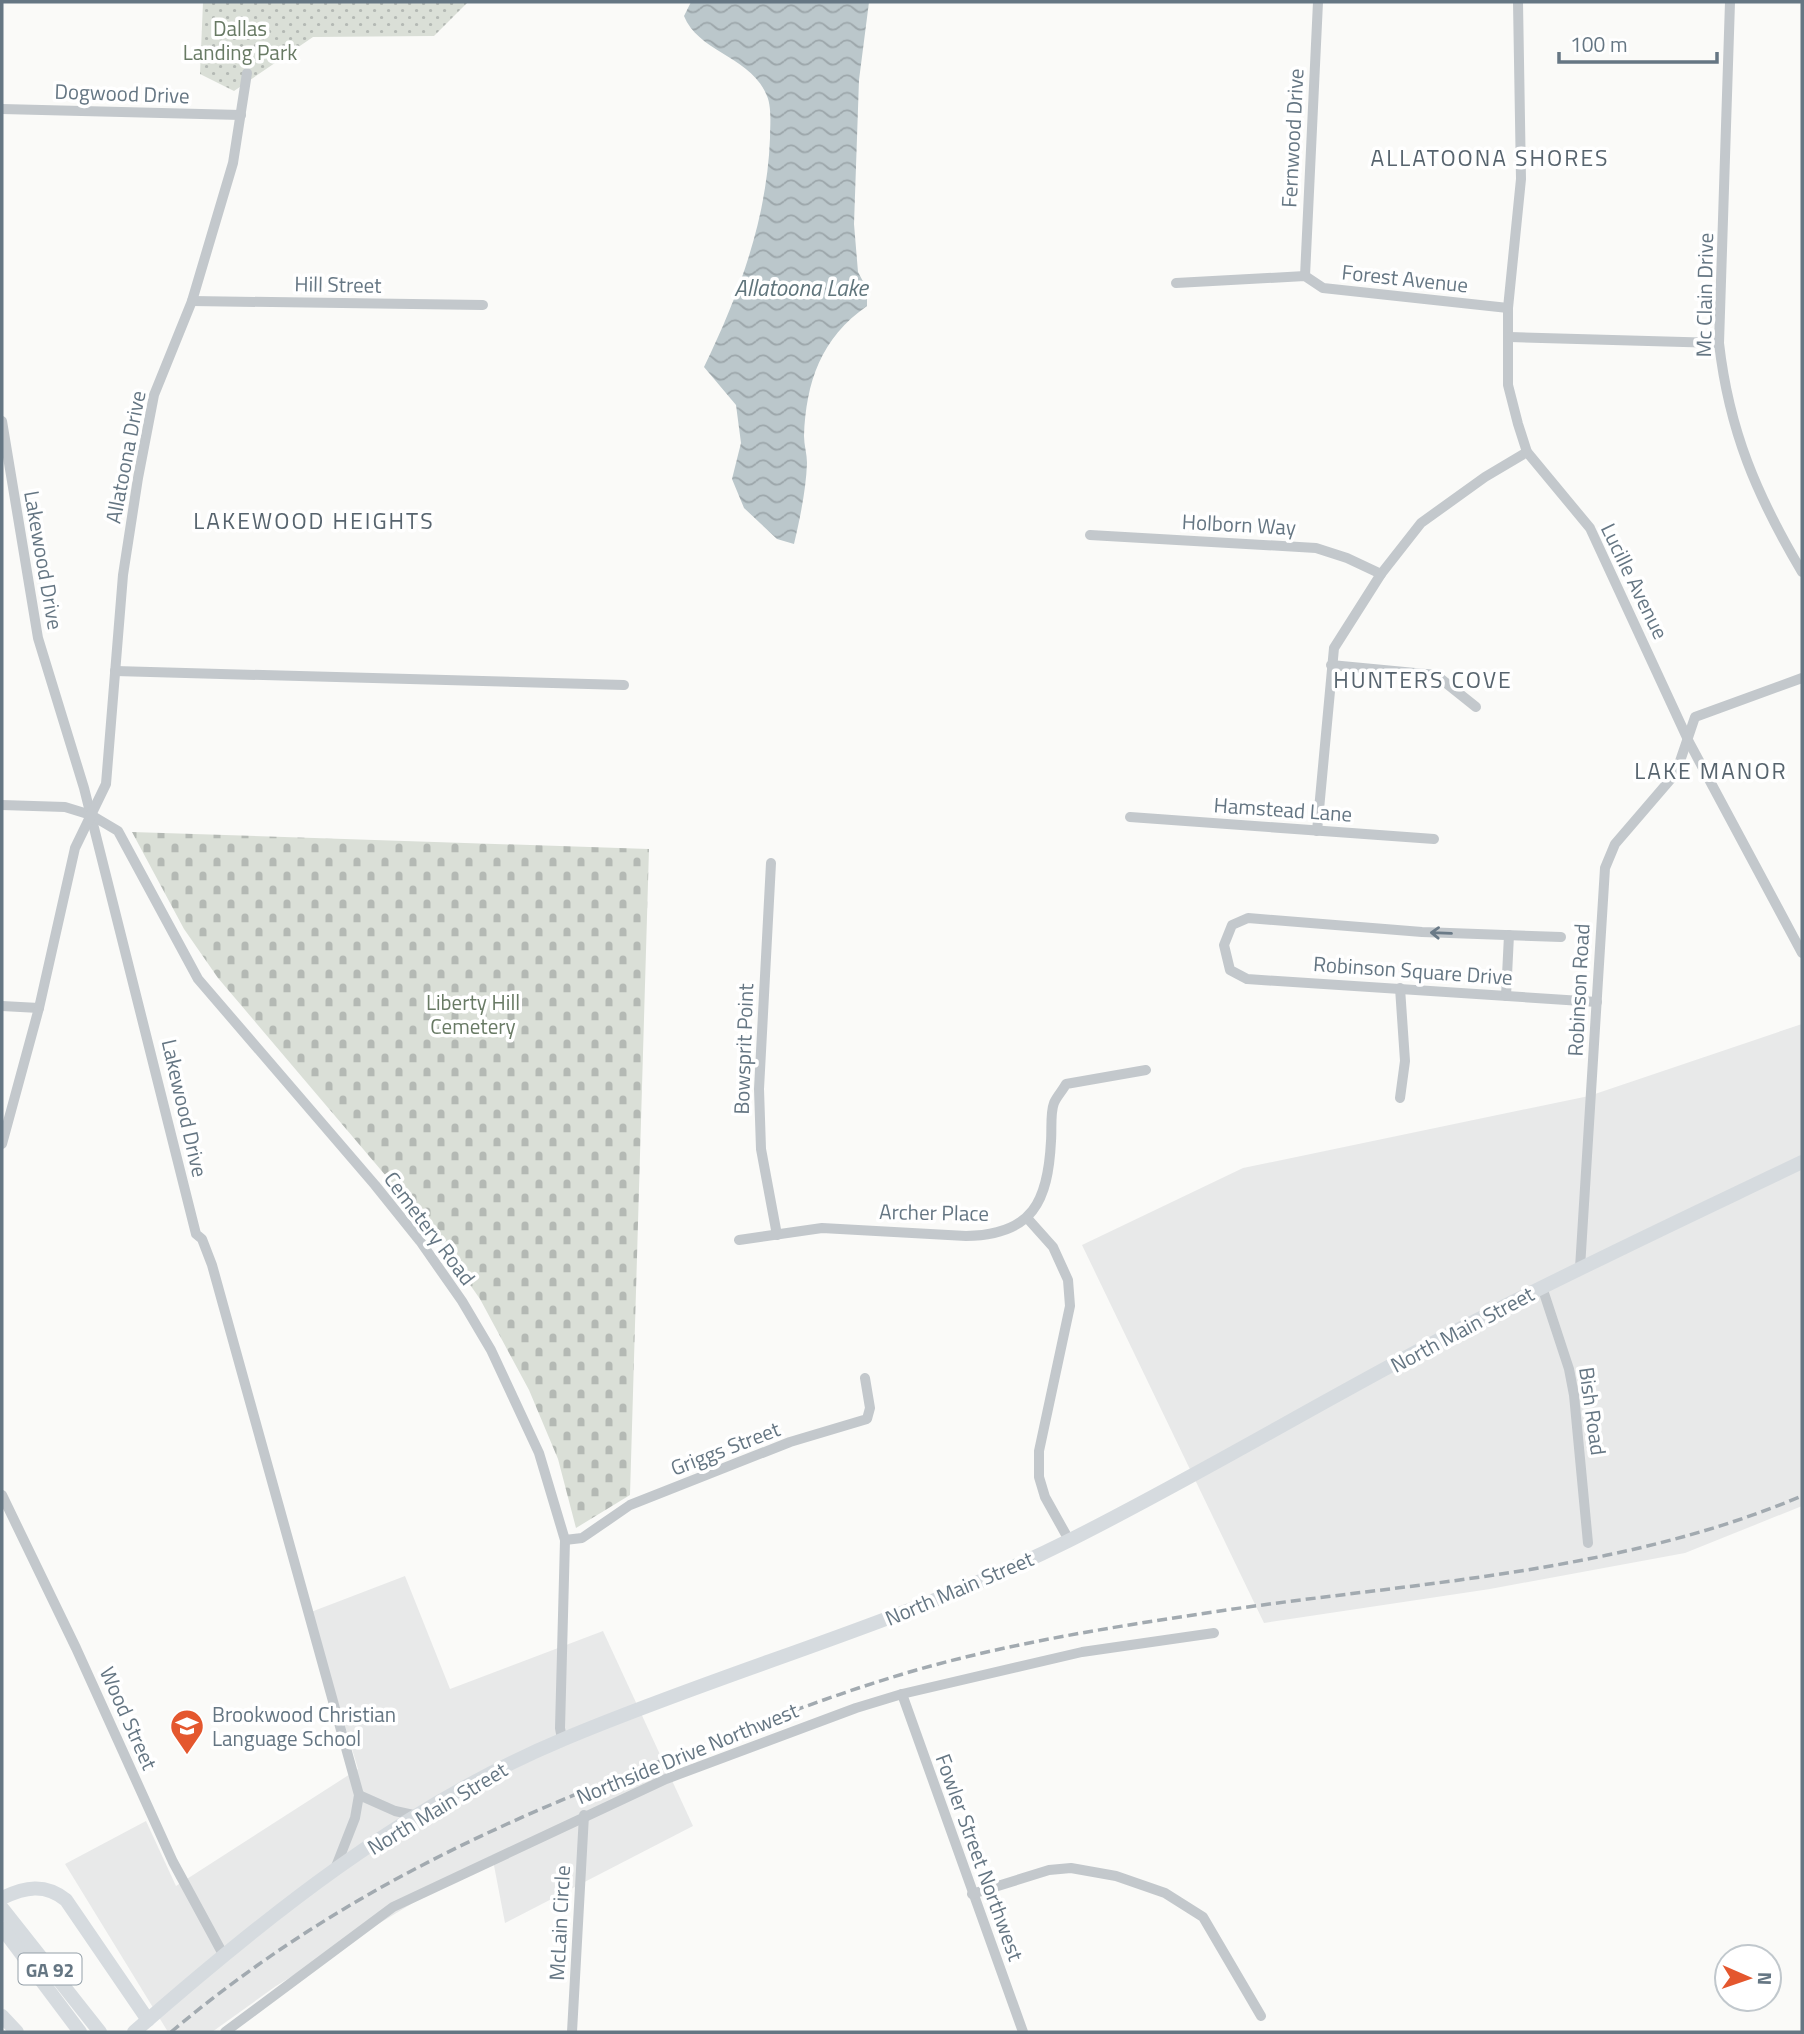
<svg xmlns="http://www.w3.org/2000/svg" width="1804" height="2034" font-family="'Titillium Web',sans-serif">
  <defs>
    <pattern id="grass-dots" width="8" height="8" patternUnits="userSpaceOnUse" patternTransform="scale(1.75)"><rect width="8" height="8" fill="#dadfd7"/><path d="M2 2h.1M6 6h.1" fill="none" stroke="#b4b9b4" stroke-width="1.8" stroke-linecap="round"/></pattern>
    <pattern id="cemetery-stones" width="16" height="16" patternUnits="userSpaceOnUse" patternTransform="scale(1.75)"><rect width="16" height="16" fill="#dadfd7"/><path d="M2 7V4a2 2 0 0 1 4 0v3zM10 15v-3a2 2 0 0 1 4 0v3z" fill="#b4b9b4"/></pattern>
    <pattern id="water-waves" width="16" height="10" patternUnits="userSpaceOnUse" patternTransform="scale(1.75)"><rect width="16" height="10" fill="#bbc7cb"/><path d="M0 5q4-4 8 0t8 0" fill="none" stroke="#9ca6aa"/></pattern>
  </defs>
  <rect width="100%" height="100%" fill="#fafaf8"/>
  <g fill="#e8e9e9">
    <path d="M1802 1024V1506L1685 1553 1490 1589 1264 1623 1082 1245 1243 1168 1589 1096Z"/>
    <path d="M405 1576 450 1689 603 1631 693 1826 505 1923 492 1855 276 1986 212 2032H168L65 1864 146 1821 176 1886 358 1769 311 1612Z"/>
  </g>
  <path fill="url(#grass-dots)" d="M203 2H468L434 36 313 37 234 91 200 74Z"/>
  <path fill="url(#cemetery-stones)" d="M132 832 649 849 630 1495 576 1528 558 1459 529 1390 480 1299 431 1229 218 978 184 929Z"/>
  <path fill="url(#water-waves)" d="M691 2H869L859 80 854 224 858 272 867 289V306C821 338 806 382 804 436 804 445 807 454 807 463 806 490 800 518 794 544L777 539 744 508 732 479 741 443 736 405 704 367C739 295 767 219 770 138 770 126 772 108 767 96 752 57 698 52 684 16Z"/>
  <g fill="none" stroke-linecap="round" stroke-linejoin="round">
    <g stroke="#c3c8cc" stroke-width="10">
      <path d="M1518 2 1521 179 1508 308V385L1518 424 1527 452 1590 528 1689 742 1802 953"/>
      <path d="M1730 2 1719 343C1729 431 1757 496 1802 572"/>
      <path d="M2 109 241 115"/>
      <path d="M1305 276 1318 2"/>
      <path d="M1176 283 1305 276 1323 288 1508 308"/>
      <path d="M192 301 483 305"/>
      <path d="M1510 337 1719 343"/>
      <path d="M2 421 38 638 84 788 196 1234 202 1239 212 1265 359 1795 355 1818 335 1869"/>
      <path d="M1090 535 1316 548 1347 558 1381 574"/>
      <path d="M1331 665 1436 675 1476 707"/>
      <path d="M115 671 624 685"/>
      <path d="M2 805 65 807 91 815 118 831 198 979 375 1185 420 1241 462 1301 491 1350 539 1453 565 1540 560 1728 562 1739"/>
      <path d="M1130 817 1434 839"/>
      <path d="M1317 831 1334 648 1381 574 1421 523 1485 477 1527 452"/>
      <path d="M771 863 759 1089 761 1149 777 1235"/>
      <path d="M1561 937 1422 932 1248 918 1232 925 1224 945 1230 970 1247 979 1597 1002"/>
      <path d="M1400 988 1405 1061 1400 1098"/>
      <path d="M1506 996 1509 935"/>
      <path d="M2 1006 39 1008"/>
      <path d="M2 1144 39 1008 75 848 106 784 123 575 138 478 154 395 192 301 233 163 247 73"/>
      <path d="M1028 1219 1053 1247 1068 1280 1070 1306 1039 1451V1477L1045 1497 1069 1540"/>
      <path d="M739 1240 822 1228 966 1236C1033 1235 1048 1201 1051 1141 1052 1130 1050 1113 1054 1103 1057 1096 1063 1090 1066 1084L1146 1070"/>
      <path d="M1580 1268 1605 868 1615 844 1676 773 1695 717 1802 678"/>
      <path d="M1542 1287 1569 1369 1574 1395 1588 1543"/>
      <path d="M2 1495 76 1648 173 1862 224 1956"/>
      <path d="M565 1540 582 1538 630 1505 790 1442 867 1419 870 1408 865 1378"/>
      <path d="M902 1694 1023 2032"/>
      <path d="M359 1795 395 1811 418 1816"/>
      <path d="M972 1894 1049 1870 1071 1868 1116 1876 1165 1893 1203 1917 1261 2016"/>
      <path d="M225 2032 393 1907 666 1779 856 1708 902 1694 1082 1652 1214 1633"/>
      <path d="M572 2032 584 1815"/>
    </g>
    <g stroke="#d6dbdf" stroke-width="14">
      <path d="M2 1898C25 1887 45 1883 66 1900L148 2020"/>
      <path d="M2 1908 100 2032"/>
      <path d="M2 1928 80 2032"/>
      <path d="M2 2016 17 2032"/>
      <path d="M134 2032C264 1918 403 1806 564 1739 730 1669 906 1622 1068 1541 1198 1476 1323 1400 1452 1333 1567 1273 1685 1218 1802 1162"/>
    </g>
    <path stroke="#a2aab0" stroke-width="3.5" stroke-dasharray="10 5" stroke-linecap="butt" d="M171 2032C327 1901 492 1823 682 1753 758 1724 834 1694 913 1671 1010 1643 1112 1627 1213 1612 1412 1582 1614 1575 1802 1496"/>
  </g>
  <defs><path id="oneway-shaft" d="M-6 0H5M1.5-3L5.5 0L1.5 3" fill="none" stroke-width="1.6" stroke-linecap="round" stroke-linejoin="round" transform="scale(1.75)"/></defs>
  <use stroke="#6a7a87" href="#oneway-shaft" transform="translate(1441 933) rotate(-178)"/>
  <defs>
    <g id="school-pin" transform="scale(1.75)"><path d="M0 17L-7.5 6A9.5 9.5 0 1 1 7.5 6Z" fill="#e4572e" stroke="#fff"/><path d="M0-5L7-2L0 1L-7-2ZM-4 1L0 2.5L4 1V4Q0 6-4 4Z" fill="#fff"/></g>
  </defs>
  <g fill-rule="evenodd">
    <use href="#school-pin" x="187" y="1726"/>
  </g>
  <g text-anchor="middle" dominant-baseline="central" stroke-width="7" stroke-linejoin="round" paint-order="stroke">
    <rect fill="#fff" stroke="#939fa8" stroke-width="2" x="18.5" y="1953.5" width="63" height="31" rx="5"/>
    <g font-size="19" font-weight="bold" fill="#657683">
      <text x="50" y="1969">GA 92</text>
    </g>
    <g font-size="21" fill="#687a64" stroke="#fff">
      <text x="240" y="28">Dallas<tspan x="240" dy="24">Landing Park</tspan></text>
      <text x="473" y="1002">Liberty Hill<tspan x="473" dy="24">Cemetery</tspan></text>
    </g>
    <g font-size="21" fill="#657683" stroke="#fff">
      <text transform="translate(122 93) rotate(2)">Dogwood Drive</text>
      <text transform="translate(1292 138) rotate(-87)">Fernwood Drive</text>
      <text transform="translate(1405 278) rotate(6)">Forest Avenue</text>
      <text transform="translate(338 284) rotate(1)">Hill Street</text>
      <text transform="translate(1704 295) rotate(-89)">Mc Clain Drive</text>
      <text transform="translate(125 457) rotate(-79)">Allatoona Drive</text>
      <text transform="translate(1239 524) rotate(3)">Holborn Way</text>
      <text transform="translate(44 560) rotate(80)">Lakewood Drive</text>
      <text transform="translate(1635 581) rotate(64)">Lucille Avenue</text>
      <text transform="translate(1283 809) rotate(4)">Hamstead Lane</text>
      <text transform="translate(1413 970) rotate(4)">Robinson Square Drive</text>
      <text transform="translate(1578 990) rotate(-87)">Robinson Road</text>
      <text transform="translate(743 1049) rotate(-88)">Bowsprit Point</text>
      <text transform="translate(185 1108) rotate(77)">Lakewood Drive</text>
      <text transform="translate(934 1212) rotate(1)">Archer Place</text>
      <text transform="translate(430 1228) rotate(53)">Cemetery Road</text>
      <text transform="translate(1462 1329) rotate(-28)">North Main Street</text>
      <text transform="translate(1593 1411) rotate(82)">Bish Road</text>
      <text transform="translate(725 1448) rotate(-21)">Griggs Street</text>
      <text transform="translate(959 1588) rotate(-23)">North Main Street</text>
      <text transform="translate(129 1718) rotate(66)">Wood Street</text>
      <text transform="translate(687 1753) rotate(-22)">Northside Drive Northwest</text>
      <text transform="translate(437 1808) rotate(-31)">North Main Street</text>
      <text transform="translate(980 1857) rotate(70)">Fowler Street Northwest</text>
      <text transform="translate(559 1923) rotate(-87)">McLain Circle</text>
    </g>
    <g font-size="21" fill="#657683" stroke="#fff" text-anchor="start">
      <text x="212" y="1714">Brookwood Christian<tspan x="212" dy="24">Language School</tspan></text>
    </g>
    <g font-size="23" letter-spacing="2" fill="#57646e" stroke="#fff">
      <text x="1490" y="157">ALLATOONA SHORES</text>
      <text x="314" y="520">LAKEWOOD HEIGHTS</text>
      <text x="1423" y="679">HUNTERS COVE</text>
      <text x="1711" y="770">LAKE MANOR</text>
    </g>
    <g font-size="23" font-style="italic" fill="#60757c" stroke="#fff">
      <text x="801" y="287">Allatoona Lake</text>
    </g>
  </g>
  <rect width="1804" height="2034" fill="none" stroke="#657683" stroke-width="7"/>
  <g transform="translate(1748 1978) rotate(92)"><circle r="33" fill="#ffffff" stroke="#c1c8cd" stroke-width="2"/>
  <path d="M0-5L12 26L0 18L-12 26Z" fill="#e4572e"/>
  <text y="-10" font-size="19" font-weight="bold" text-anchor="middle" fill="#657683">N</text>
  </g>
  <path d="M1559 52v10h158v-10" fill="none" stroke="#657683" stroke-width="3.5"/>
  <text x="1570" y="52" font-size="21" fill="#657683" stroke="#ffffff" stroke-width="5" paint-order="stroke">100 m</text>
</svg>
